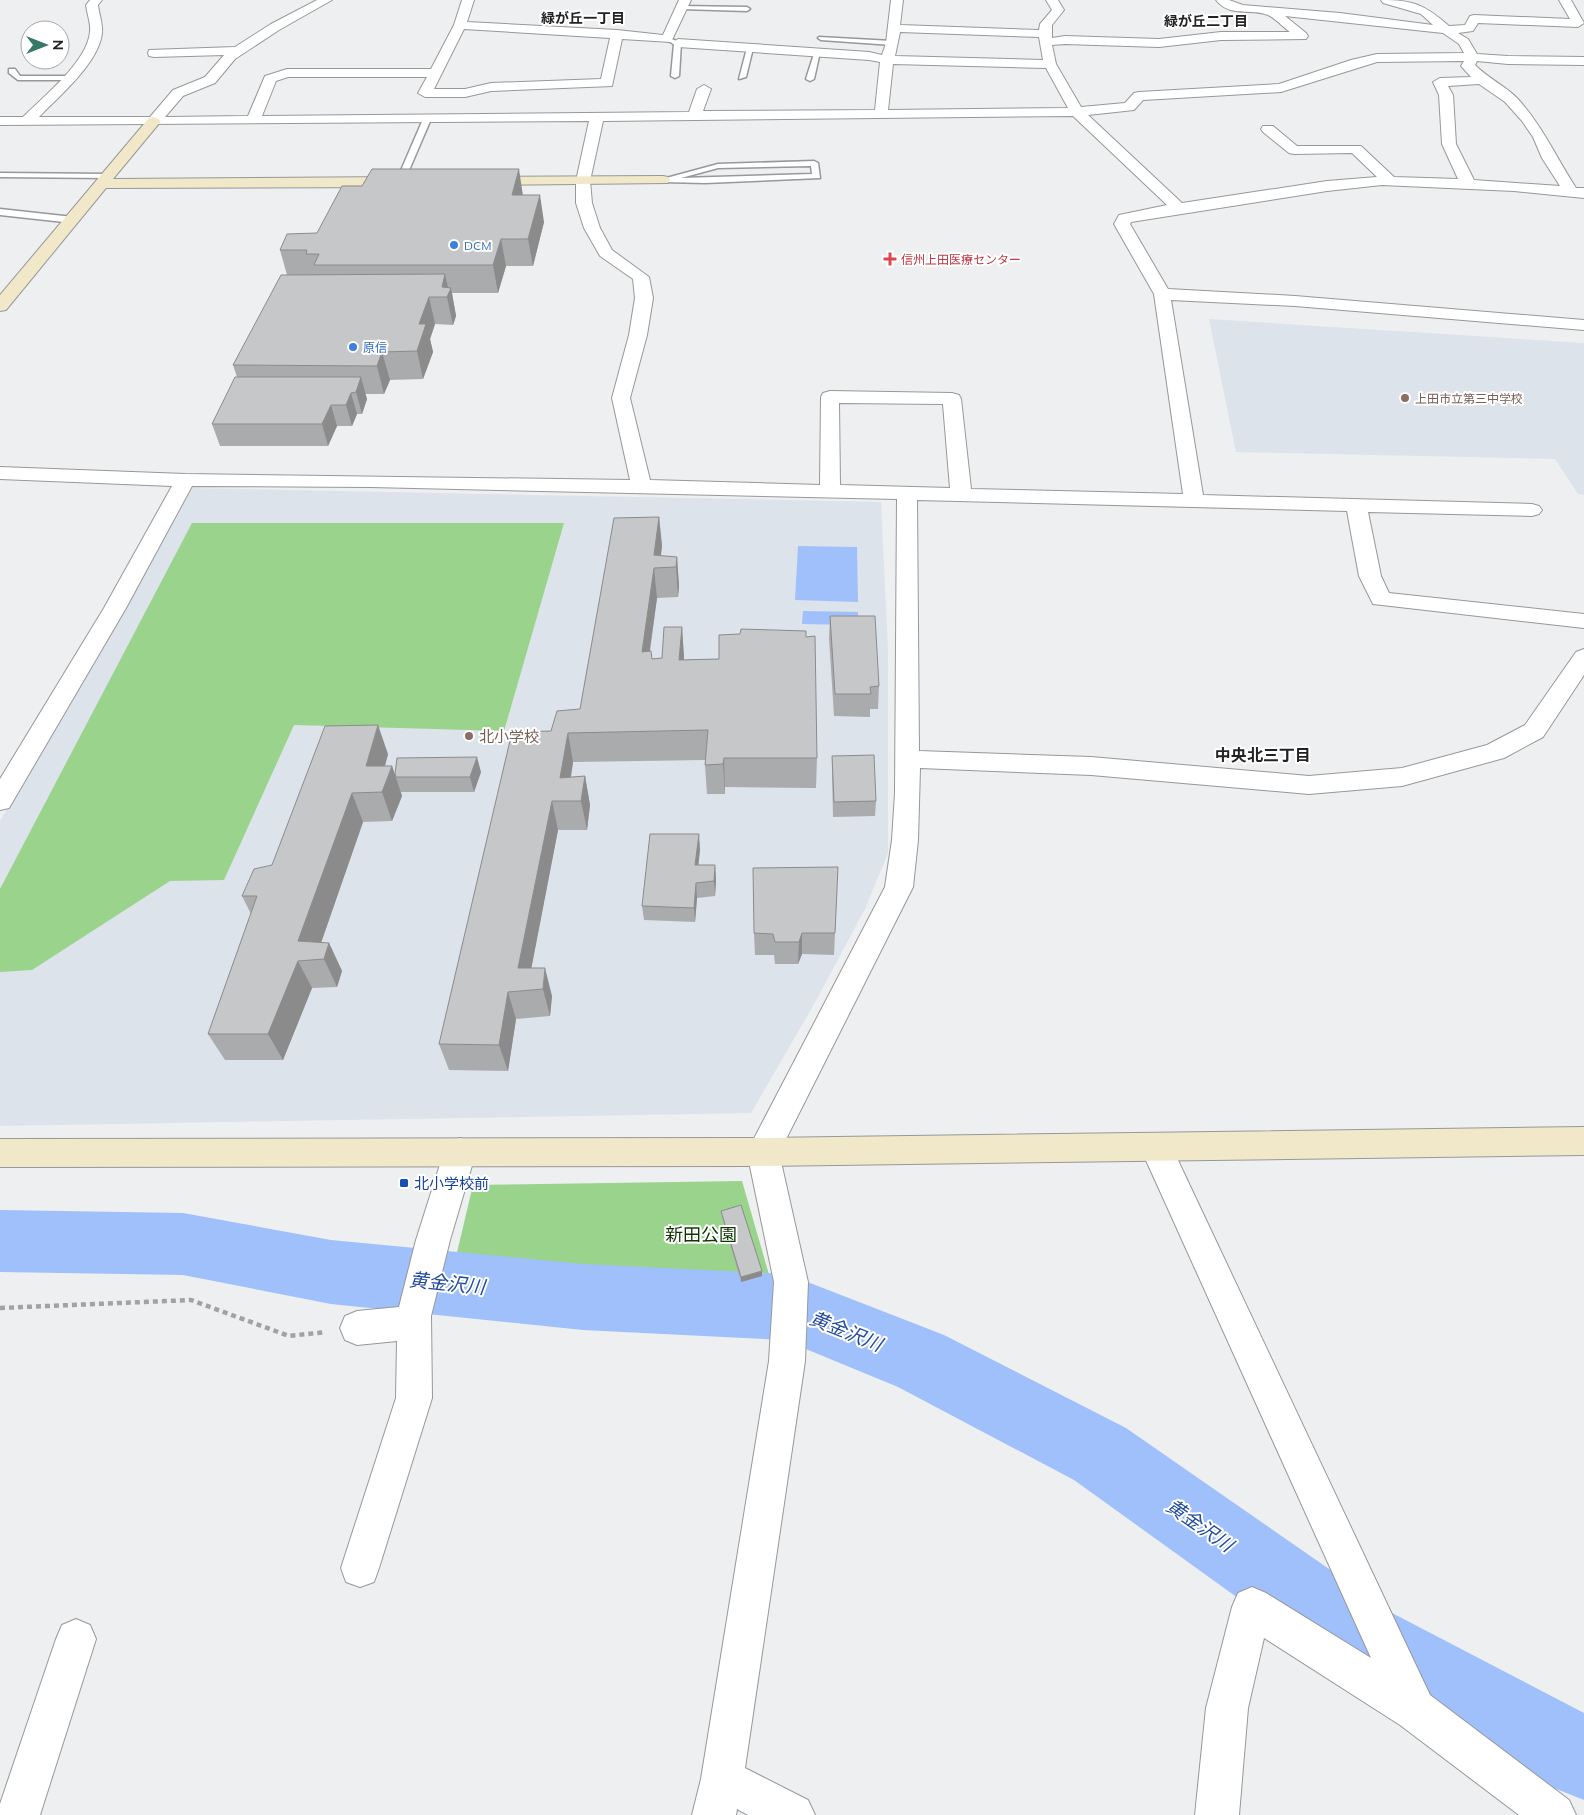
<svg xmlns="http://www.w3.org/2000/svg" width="1584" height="1815" font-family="Mulish,'Noto Sans JP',sans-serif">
  <rect width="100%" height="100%" fill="#eeeff0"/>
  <g fill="#dce3ea">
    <path d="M1209 319 1584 343V495L1578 494 1555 459 1236 452Z"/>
    <path d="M192 488 881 502 888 651V853L865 909 813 1006 751 1113 0 1126V821Z"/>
  </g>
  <g fill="#9ad38b">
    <path d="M192 523H564L504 731 294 725 224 880 170 881 32 970 0 972V889Z"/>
    <path d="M742 1181 774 1292 454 1265 473 1185Z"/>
  </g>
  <g fill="#a0c0fc">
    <path d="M798 546 857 547 858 602 795 600Z"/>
    <path d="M803 611 858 612V625L802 624Z"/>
  </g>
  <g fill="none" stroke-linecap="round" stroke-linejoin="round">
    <path fill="#a0c0fc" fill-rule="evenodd" d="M0 1210 183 1213 331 1240 583 1264 787 1274 944 1335 1126 1428 1394 1614 1584 1713V1800L1554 1788 1338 1670 1074 1480 898 1387 784 1340 583 1330 331 1304 183 1275 0 1272Z"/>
    <g stroke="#969899" stroke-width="3">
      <g id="lane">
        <path d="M679 6 747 7 750 9 747 11 681 9 678 7Z"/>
        <path d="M667 37 681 43 679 76 675 78 671 76 674 44 664 39Z"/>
        <path d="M819 37 892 41 895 43 892 45 821 40 818 38Z"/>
        <path d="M750 46 753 48 746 77 739 79 747 48Z"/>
        <path d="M815 51 820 52 814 79 810 81 806 79Z"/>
        <path d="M9 69H15L20 76H69L73 78 69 80H18L9 73Z"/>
        <path d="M424 117 431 119 404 182 397 184 396 182Z"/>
        <path d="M814 161 818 163 820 178 705 183 663 182 659 180 718 164ZM811 166 812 174 681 178 718 168Z"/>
        <path d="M0 173 109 174 113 176 109 178 0 177Z"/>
        <path d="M0 209 73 217 77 220 73 223 0 215Z"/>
      </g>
    </g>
    <g stroke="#969899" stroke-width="2">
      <g id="street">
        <path d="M90 0H102L98 5C99 14 103 24 102 33 99 63 59 96 39 117H150L173 90 205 77 224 55 154 57 149 56 148 53 149 50 235 47 271 24 317 0H332L279 30 235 59 215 83 183 96 165 117 248 116 265 76 287 69H431L454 25 462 0H474L467 22 617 30 663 35 679 0H691L671 42 622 39 612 86 491 91 465 97H425L418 93 427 77H288L276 81 262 116 689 112 697 89 704 85 711 89 703 111 875 110 880 62 869 60 678 47 672 43 678 39 869 52 882 55 886 43 891 0H903L900 25 1039 30 1040 24 1052 10 1046 0H1058L1064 10 1052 25V38L1065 36 1159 39 1221 32H1290C1283 27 1275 18 1268 15 1251 8 1230 18 1216 0H1229L1243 5 1340 13 1433 25 1421 14 1383 3 1381 0C1414 0 1425 5 1449 26L1465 25 1470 16 1474 15 1570 19 1559 0H1571L1584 23 1578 27 1478 23 1473 31 1458 33 1468 39 1477 54 1508 56 1584 57V65L1508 64 1477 61 1475 65C1488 78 1505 86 1517 98 1542 125 1556 157 1576 188H1584V198L1514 191 1382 185 1327 191 1131 222 1130 224 1168 289 1295 296 1584 320V330L1295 306 1171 300 1203 495 1532 504 1539 506 1542 510 1539 514 1532 516 1368 512 1381 576 1389 593 1584 614V628L1373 604 1359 576 1347 511 917 500 919 751 1091 757 1309 776 1402 768 1487 745 1525 725 1576 652 1584 649V675L1543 737 1504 758 1402 786 1309 794 1091 775 920 768 918 840 913 887 779 1153 808 1282 805 1361 745 1768 808 1800 815 1815H748L737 1809 736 1815H692L701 1779 769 1361 774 1282 747 1152 885 887 892 840 895 793 897 499 371 487 192 486 126 608 9 808 0 810V779L104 608 172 486 0 479V467L185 474 630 480 612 398 629 335 635 298 633 279 600 256 584 228 576 203V181L589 121 0 125V117H23C44 96 87 62 90 32 91 23 87 14 86 5ZM1285 16 1443 33 1459 44 1464 53 1377 54 1351 60 1279 84 1139 92 1134 93 1125 103 1081 107 1056 64 1052 45 1065 44 1159 47 1221 40 1306 39 1308 36 1306 33ZM464 29 610 38 601 79 491 83 465 89H434ZM900 32 1039 37 1043 60 895 56ZM1464 61 1461 66 1471 77 1440 78 1433 82 1439 95 1442 144 1458 179 1394 177 1361 146H1297L1273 126H1263L1261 129 1263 132 1289 153 1294 154 1352 153 1377 177 1327 181 1182 203 1088 115 1134 110 1143 100 1281 92 1377 62ZM893 64 1046 68 1068 108 888 110ZM1479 84 1505 102 1522 121 1533 137 1542 158 1560 186 1474 180 1456 144 1453 95 1448 86ZM1073 116 1167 205 1119 215 1114 224 1154 294 1183 494 971 489 961 399 959 395 952 393 830 391 823 393 821 397 820 485 650 480 630 398 647 335 653 298 649 277 612 250 600 228 592 203 590 181 603 121ZM839 403 943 404 950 488 840 485Z"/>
        <path d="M1156 1133 1167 1137 1430 1695 1569 1800 1576 1815H1519L1400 1725 1264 1638 1248 1708 1239 1815H1195L1206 1708 1232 1607 1238 1593 1252 1587 1266 1593 1371 1658 1140 1147 1145 1137Z"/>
        <path d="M460 1138 471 1142 476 1152 450 1240 431 1316 432 1398 379 1568 374 1582 360 1587 346 1582 341 1568 396 1398 397 1341 357 1345 345 1340 340 1328 345 1316 357 1311 399 1307 416 1240 444 1152 449 1142Z"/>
        <path d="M76 1619 90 1625 96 1639 40 1815H0V1804L56 1639 62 1625Z"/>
      </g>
    </g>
    <g stroke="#969899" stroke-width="2">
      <g id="secondary">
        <path d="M154 117 161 121 113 179 401 177 406 179 409 182 406 185 401 187 106 188 6 310 0 311V295L149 118Z"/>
        <path d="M663 176 668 177 670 180 668 183 482 185 477 184 475 181 477 178 482 177Z"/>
        <path d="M1584 1127V1155L763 1166 0 1167V1139L763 1138Z"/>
      </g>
    </g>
    <path stroke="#a2a2a3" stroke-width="4.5" stroke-dasharray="5 4" stroke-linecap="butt" d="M0 1308 191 1300 289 1336 326 1332"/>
    <use href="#lane" fill="#fff" fill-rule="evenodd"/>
    <use href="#street" fill="#fff" fill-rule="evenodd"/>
    <use href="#secondary" fill="#f1e7c9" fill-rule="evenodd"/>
  </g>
  <g fill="#aaabac">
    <path d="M523 195 544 222 533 266H506L498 293H452L456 316 453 325 435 324 430 339 433 352 423 379 390 380 384 394H365L367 399 362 414H357L352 426H337L328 446H220L212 424 237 377 233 365 287 275 280 250 317 233Z"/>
    <path d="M659 517 662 546 661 556 677 557 679 586 678 597 657 598 650 652 652 659 662 658 682 627 684 660 719 659 806 637 817 758 816 788 725 787V794H707L705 765V760L573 762 571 777 585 776 590 805 587 830H558L531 968 552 996 550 1016 516 1019 508 1071 449 1070 439 1044 551 731 580 709Z"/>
    <path d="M830 616 879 686 878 709H870V717L834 716 829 638Z"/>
    <path d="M388 754 385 766H392L395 774 481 772 474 792H401L402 796 392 821 363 822 321 943H329L342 971 337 987 312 988 283 1060H225L208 1034 251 914 242 896 272 865Z"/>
    <path d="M832 756 876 801 875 816 833 817 832 771Z"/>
    <path d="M700 849 698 865H715L716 880 715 896 697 898 695 922 644 920 642 906Z"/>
    <path d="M838 867 834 955 802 954 798 964H775L774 955H755L754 933Z"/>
    <path d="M721 1211 762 1276 741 1282 722 1217Z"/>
  </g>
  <g fill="#8b8b8c">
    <path d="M519 169 523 196 512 195Z"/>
    <path d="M540 195 544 222 533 266 528 239Z"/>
    <path d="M501 239 506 266 498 293 493 265Z"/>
    <path d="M445 274 449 292 451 288 456 316 453 325 447 297 442 287Z"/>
    <path d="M429 297 435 324 430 339 433 352 423 379 417 351 419 324Z"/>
    <path d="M382 352 390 380 384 394 377 366Z"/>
    <path d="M361 377 367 399 362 414 356 392Z"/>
    <path d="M351 393 357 414 352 426 346 405Z"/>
    <path d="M331 405 337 426 328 446 322 424Z"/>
    <path d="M659 517 662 546 659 568 654 555Z"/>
    <path d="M677 557 679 586 678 597 676 567Z"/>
    <path d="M654 568 657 598 645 682 642 652Z"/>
    <path d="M682 627 684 657 682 689 679 660Z"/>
    <path d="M378 725 388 754 378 792 366 766Z"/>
    <path d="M568 733 573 762 567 801 560 778Z"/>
    <path d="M477 757 481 772 474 792 470 777Z"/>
    <path d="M724 758 725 787V794L723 764Z"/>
    <path d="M392 766 402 796 392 821 382 792Z"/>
    <path d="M585 776 590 805 587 830 581 801Z"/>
    <path d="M352 793 363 822 315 960 298 941Z"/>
    <path d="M552 801 558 830 527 991 518 968Z"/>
    <path d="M699 834 700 849 697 879 695 865Z"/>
    <path d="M715 865 716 880 715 896 714 881Z"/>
    <path d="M696 883 697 898 695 922 694 908Z"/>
    <path d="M802 933V954L798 964 799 942Z"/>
    <path d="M329 943 342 971 337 987 324 959Z"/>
    <path d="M298 961 312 988 283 1060 268 1034Z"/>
    <path d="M545 968 552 996 550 1016 543 989Z"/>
    <path d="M508 992 516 1019 508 1071 499 1045Z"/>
    <path d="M762 1271V1276L741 1282V1277Z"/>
  </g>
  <g fill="#c6c7c8" stroke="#8b8b8c">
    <path d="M372 169H519L512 195H540L528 239H501L493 265H314L319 254H306L307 250H280L287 234 317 233 342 186H362Z"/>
    <path d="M445 274 442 287 451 288 447 297H429L419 324H426L417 351 382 352 377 366 233 365 281 275Z"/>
    <path d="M235 377H361L356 392 351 393 346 405H331L322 424H212Z"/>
    <path d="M659 517 654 555 677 557 676 567 654 568 642 652 651 651 652 659 662 658 664 627H682L679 660 719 659V635L740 634 741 629 806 631V637L815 636 817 758H724L723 764 705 765 708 730 568 733 560 778 585 776 581 801H552L518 968H545L543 989 508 992 499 1045 439 1044 512 732 551 731 557 711 580 709 614 518Z"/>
    <path d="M830 616H875L879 686 870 687 871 694H835Z"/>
    <path d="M378 725 366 766H392L382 792 352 793 298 941 329 943 324 959 298 961 268 1034H208L257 896H242L254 869 272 865 325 726Z"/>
    <path d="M874 755 876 801 834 802 832 756Z"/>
    <path d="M477 757 470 777H396L395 774 397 758Z"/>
    <path d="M650 834H699L695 865H715L714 881 696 883 694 908 642 906Z"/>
    <path d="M838 867 835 933H802L799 942H775L773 934 754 933 753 868Z"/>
    <path d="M741 1205 762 1271 741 1277 721 1211Z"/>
  </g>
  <g fill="#3f7fe0" stroke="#fff" stroke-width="2">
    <circle cx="454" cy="245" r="5"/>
    <circle cx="353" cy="347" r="5"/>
  </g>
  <path fill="#e0444e" stroke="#fff" stroke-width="2" d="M887.5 251.5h5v5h5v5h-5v5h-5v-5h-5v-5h5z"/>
  <g fill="#8d6e63" stroke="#fff" stroke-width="2">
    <circle cx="1405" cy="398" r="5"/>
    <circle cx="469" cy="736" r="5"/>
  </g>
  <rect fill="#1a4fb4" stroke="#fff" stroke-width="2" x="399" y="1178" width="10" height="10" rx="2.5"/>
  <g text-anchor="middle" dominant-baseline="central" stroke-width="4" stroke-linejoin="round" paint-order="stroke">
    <g font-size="12" fill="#366cbe" stroke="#fff" text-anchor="start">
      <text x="464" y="245">DCM</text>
      <text x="363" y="347">原信</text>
    </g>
    <g font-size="12" fill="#be3a42" stroke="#fff" text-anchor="start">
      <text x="901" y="259">信州上田医療センター</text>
    </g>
    <g font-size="12" fill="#785e54" stroke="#fff" text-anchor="start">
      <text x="1415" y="398">上田市立第三中学校</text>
    </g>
    <g font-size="14" font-weight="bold" fill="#232323" stroke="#fff">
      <text x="583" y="18">緑が丘一丁目</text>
      <text x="1206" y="21">緑が丘二丁目</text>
    </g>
    <g font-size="15" fill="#785e54" stroke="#fff" text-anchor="start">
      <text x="479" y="736">北小学校</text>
    </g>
    <g font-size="15" fill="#164399" stroke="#fff" text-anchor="start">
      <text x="414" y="1183">北小学校前</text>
    </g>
    <g font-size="16" font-weight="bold" fill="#232323" stroke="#fff">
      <text x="1263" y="755">中央北三丁目</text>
    </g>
    <g font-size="18" fill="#0f3503" stroke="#fff">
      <text x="701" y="1234">新田公園</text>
    </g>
    <g font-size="19" font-style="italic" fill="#224b9f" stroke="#fff">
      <text transform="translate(447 1283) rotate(6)">黄金沢川</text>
      <text transform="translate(846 1331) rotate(22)">黄金沢川</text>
      <text transform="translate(1200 1525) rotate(35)">黄金沢川</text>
    </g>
  </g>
  <g transform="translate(45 45) rotate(90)"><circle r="24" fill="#ffffff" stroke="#a7a7a7"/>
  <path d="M0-4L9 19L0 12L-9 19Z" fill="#377868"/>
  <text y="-8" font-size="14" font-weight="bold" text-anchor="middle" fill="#232323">N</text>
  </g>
</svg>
